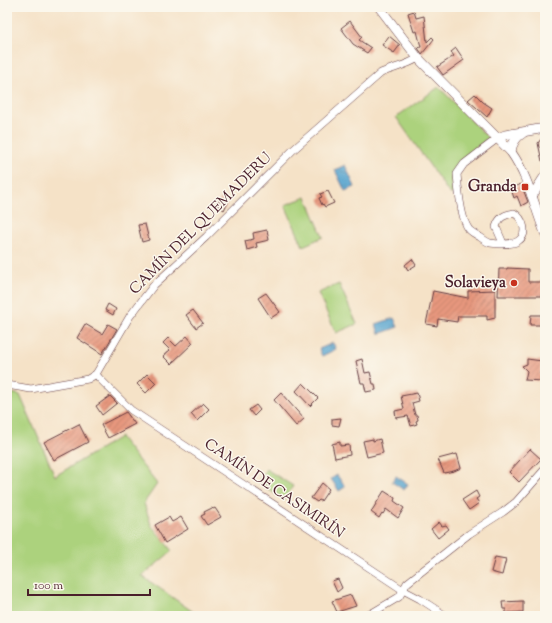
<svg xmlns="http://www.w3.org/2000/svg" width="552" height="623" font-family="'Sorts Mill Goudy',serif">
  <defs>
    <pattern id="water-ripples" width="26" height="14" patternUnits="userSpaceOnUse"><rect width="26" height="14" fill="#55a3ce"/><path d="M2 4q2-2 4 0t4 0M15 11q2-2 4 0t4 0" fill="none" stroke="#4884a7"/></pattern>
    <pattern id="building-hatch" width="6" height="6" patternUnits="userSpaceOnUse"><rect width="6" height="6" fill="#e7977e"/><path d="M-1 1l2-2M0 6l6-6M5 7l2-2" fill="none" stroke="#bd7b67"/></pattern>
  </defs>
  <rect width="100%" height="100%" fill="#fbf7ec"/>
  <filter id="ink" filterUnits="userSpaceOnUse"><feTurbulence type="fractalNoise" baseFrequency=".025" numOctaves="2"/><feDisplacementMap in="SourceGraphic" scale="8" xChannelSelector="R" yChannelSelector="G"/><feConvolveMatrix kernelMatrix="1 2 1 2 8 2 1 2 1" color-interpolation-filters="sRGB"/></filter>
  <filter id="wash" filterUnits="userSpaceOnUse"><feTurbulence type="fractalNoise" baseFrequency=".012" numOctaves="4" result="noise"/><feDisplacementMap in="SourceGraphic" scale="16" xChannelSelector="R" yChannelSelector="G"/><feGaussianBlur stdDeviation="0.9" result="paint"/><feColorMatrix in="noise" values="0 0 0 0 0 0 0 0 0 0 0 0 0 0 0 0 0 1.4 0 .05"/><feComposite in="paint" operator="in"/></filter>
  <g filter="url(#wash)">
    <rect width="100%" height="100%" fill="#f5e2c7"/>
    <g fill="#acd27d" stroke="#7b7854">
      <path d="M439 87 488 138C474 150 456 161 452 179 451 184 454 190 454 195L449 193 396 117Z"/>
      <path d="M306 197 323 237 303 246 285 205Z"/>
      <path d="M339 284 357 324 336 333 318 293Z"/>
      <path d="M7 392 20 395 55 476 120 437 157 484 144 503 151 525 172 551 142 576 199 616H7Z"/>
      <path d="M266 469 293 486 284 500 258 482Z"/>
    </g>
    <g fill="url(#water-ripples)" stroke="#50617c">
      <path d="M345 165 355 187 345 191 335 170Z"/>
      <path d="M394 318 398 327 379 334 376 324Z"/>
      <path d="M333 343 336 349 322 356 319 349Z"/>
      <path d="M337 475 345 487 339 491 331 479Z"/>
      <path d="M396 476 408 484 404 490 392 482Z"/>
    </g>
    <g id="blocks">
      <g fill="url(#building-hatch)">
        <path d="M414 11 416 18 424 16 427 42 432 37 434 39 422 54 418 48 421 47 417 31 414 32 408 13Z"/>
        <path d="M350 21 362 37 359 40 371 48 367 53 353 44 341 28Z"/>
        <path d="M389 36 400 45 394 53 382 45Z"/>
        <path d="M456 48 464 60 443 75 437 67 454 56 451 52Z"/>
        <path d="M475 94 483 102 492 108 487 117 468 100Z"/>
        <path d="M545 134V161H542L538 143Z"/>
        <path d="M521 184 528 202 521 206 517 196 514 198 511 189Z"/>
        <path d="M328 191 334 203 325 207 323 204 322 205 319 198 322 197 320 194Z"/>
        <path d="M221 198 228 202 224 210 217 205Z"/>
        <path d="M145 224 149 240 142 242 138 225Z"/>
        <path d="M267 230 269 240 256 243 257 247 247 250 245 241 254 239 253 233Z"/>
        <path d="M412 259 416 265 408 270 405 265Z"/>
        <path d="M507 268 528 269V282H544V296H498L499 269H507Z"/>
        <path d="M495 290V318L487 320V316H458L457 322 438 319 437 326 426 324 433 291 468 298V291Z"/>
        <path d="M266 293 280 312 271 318 258 298Z"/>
        <path d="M108 304 116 309 113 315 105 310Z"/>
        <path d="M193 310 203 323 196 328 186 315Z"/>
        <path d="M531 315H545V325H530Z"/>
        <path d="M85 324 102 334 108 324 117 329 102 354 77 338Z"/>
        <path d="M187 336 193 343 171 364 163 356 170 350 163 343 168 338 176 346Z"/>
        <path d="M362 359 365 373 370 372 373 384H375L376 390 366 392 364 383H361L356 361Z"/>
        <path d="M527 359 542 361 540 374 544 375 543 381 525 380 527 371 522 366 527 364Z"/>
        <path d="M147 374 156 383 146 393 137 384Z"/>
        <path d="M303 383 318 398 310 406 296 391Z"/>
        <path d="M281 393 304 419 296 426 274 400Z"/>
        <path d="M417 393 419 401 412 403 415 415H417L418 420 416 421 417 424 411 426 408 416 396 418 395 411 404 409 401 396Z"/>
        <path d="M110 396 117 403 102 415 96 406Z"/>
        <path d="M203 403 209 409 197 421 191 414Z"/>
        <path d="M256 405 260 410 254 416 249 410Z"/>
        <path d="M126 412 135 424 108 438 101 425Z"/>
        <path d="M341 418 339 426 332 425V419Z"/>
        <path d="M79 424 88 442 54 460 44 442Z"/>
        <path d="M373 439V441L380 439 383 453 367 457 363 441Z"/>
        <path d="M340 442V446L349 445 350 455 335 458 332 444Z"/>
        <path d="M530 449 541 459 519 482 509 472Z"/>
        <path d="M457 454 461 468 454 471 444 473 438 459Z"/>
        <path d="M322 483 329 489 321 501 319 500 317 502 311 498Z"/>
        <path d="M384 491 395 498 394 501 404 508 398 518 386 509 383 514 382 513 379 518 371 512Z"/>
        <path d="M476 491 479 497 476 499 479 503 469 510 462 500Z"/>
        <path d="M212 508 213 509 215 508 221 517 207 525 201 516 205 514 204 512Z"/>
        <path d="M169 517 172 522 181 517 188 529 165 543 155 525Z"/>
        <path d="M439 522 442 526 446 525 449 529 438 538 431 529Z"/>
        <path d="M495 557 506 559 502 575 491 572Z"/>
        <path d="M338 579 342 588 337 592 332 581Z"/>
        <path d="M351 595 356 606 337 612 332 601Z"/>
        <path d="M523 601V612L506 613V609H503L502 602Z"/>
      </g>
    </g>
  </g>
  <g filter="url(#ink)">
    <use href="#blocks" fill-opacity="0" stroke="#643c42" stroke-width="1"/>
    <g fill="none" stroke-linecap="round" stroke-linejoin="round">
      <g stroke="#643c42" stroke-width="8">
        <g id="minor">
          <path d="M498 138 464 164 457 174C458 186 461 218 468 228 470 232 476 234 480 237 483 239 487 242 490 243 497 244 512 245 518 241 529 234 523 218 514 213 504 215 499 217 496 227L503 243"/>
          <path d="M96 374 99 378 131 410 403 590 420 599 446 616"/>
          <path d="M7 385 31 389 88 379 96 374 130 316 154 285 206 237 293 150 381 73C392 68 408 65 418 58"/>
          <path d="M367 616 399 597 407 583 469 534 503 512 516 502 545 469"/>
        </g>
      </g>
      <g stroke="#643c42" stroke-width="10">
        <g id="tertiary">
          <path d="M379 7 418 58 511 152C528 176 534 205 545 233"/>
          <path d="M498 138 505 135 545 128"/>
          <path d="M511 152C512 143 516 137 523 133"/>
          <path d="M532 196 545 176"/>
        </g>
      </g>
      <use href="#minor" stroke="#fff" stroke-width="7"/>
      <use href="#tertiary" stroke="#fff" stroke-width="9"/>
    </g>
  </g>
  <g fill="#c8321e" stroke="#fbf7ec" stroke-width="1.5">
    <rect x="521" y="183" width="8" height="8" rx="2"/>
    <circle cx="514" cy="283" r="4"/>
  </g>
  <g text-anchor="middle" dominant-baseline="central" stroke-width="3" stroke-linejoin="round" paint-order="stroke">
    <g font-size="15" font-weight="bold" fill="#4a1f2b" stroke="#fbf7ec" text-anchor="end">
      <text x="517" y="187">Granda</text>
      <text x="506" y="283">Solavieya</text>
    </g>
    <g font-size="15" fill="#4a1f2b" stroke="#fbf7ec">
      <text transform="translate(201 224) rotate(-45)">CAMÍN DEL QUEMADERU</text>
      <text transform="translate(274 489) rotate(34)">CAMÍN DE CASIMIRÍN</text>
    </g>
  </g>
  <rect width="552" height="623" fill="none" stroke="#fbf7ec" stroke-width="24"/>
  <path d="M28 589v6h122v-6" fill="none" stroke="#4a1f2b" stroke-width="2"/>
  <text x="34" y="589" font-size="12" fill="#4a1f2b" stroke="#fbf7ec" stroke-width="3" paint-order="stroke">100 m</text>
</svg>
